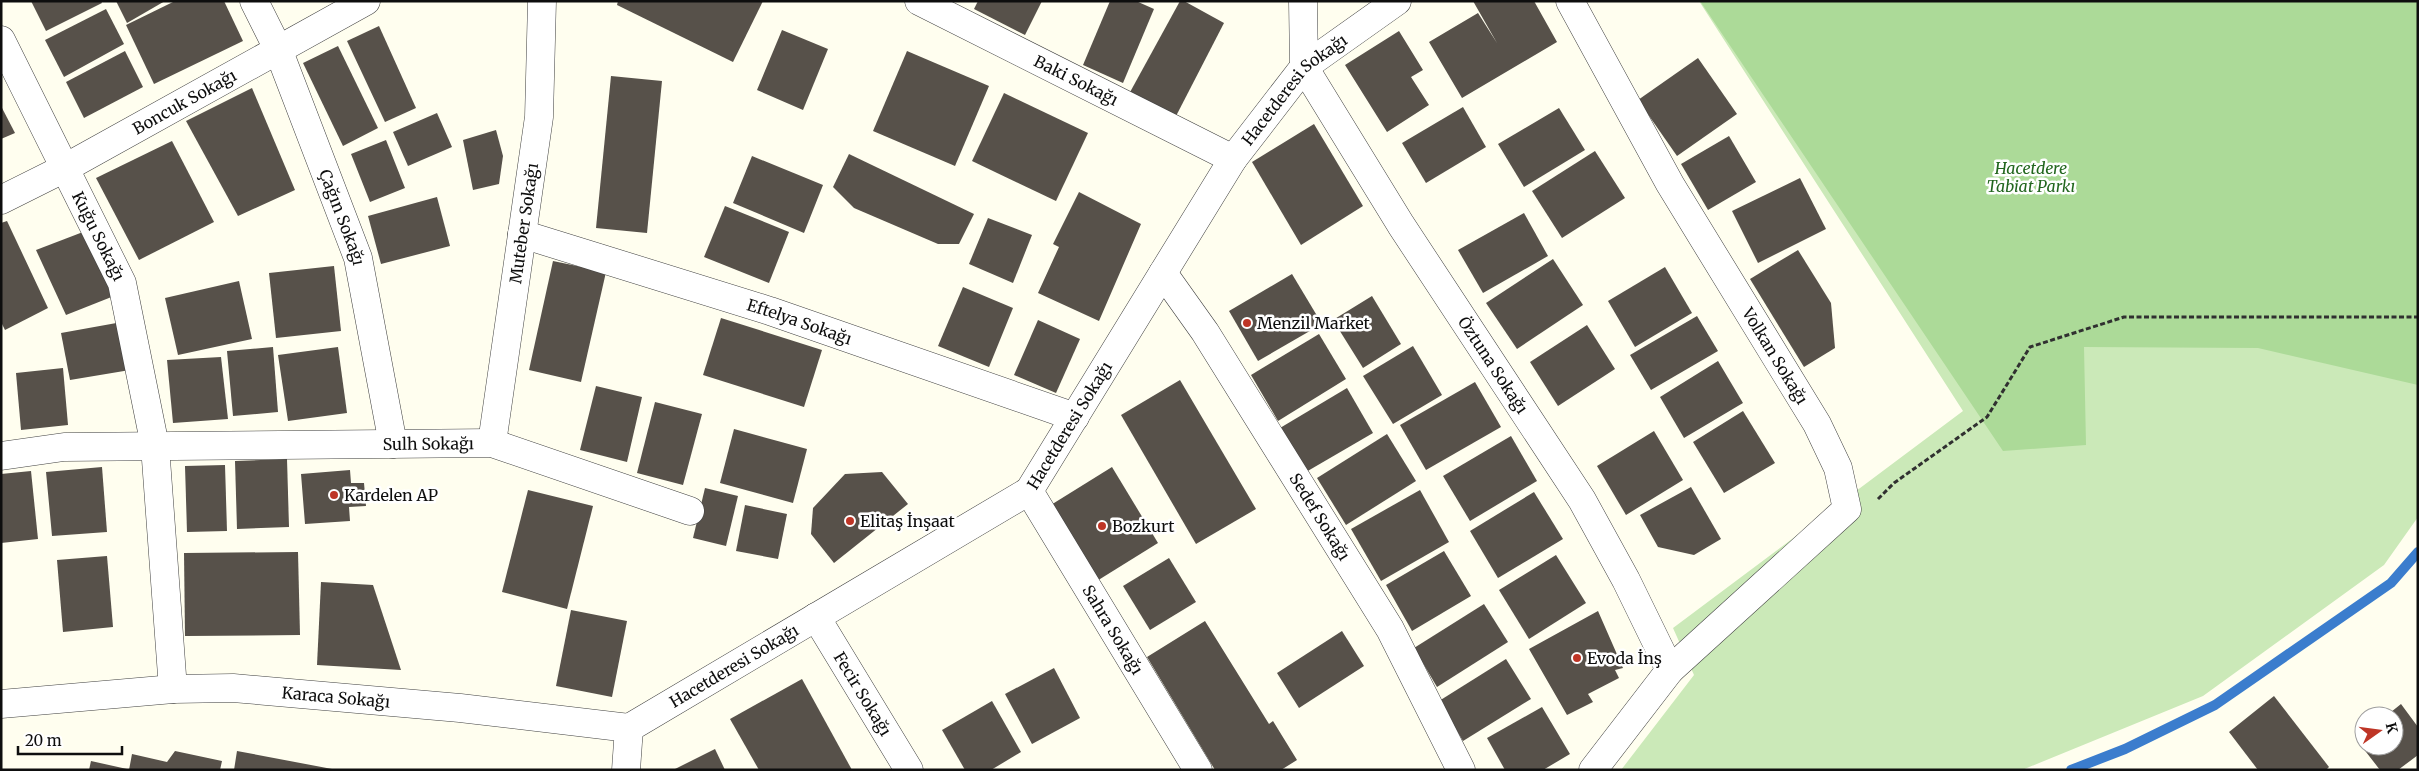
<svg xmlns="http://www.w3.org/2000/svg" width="2419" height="771" font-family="Merriweather,serif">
  <rect width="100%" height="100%" fill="#fffeef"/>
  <path fill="#cbe9b8" d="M1699 1H2418V517L2384 565 2203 696 2022 770H1621L1694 675 1673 628 1963 411Z"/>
  <path fill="#acda98" d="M1700 1H2418V385L2258 348 2084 347 2086 445 2003 451Z"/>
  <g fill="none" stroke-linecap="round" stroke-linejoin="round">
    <path stroke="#3b7dcd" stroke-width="10" d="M2071 770 2125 749 2215 705 2391 583 2418 552"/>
  </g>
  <g fill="#57514a">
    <path d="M31 1H101L102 3 46 31Z"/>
    <path d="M116 1H165L127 23Z"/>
    <path d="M175 1H224L243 41 154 84 126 25Z"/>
    <path d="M618 1H763L733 62 617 5Z"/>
    <path d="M978 1H1042L1025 35 974 9Z"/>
    <path d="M1110 1H1136L1154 9 1123 83 1083 65Z"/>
    <path d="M1180 1H1184L1224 23 1175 118 1129 94Z"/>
    <path d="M1473 1H1534L1557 42 1462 98 1429 42 1478 13 1497 43Z"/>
    <path d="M106 9 124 44 64 77 45 40Z"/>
    <path d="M379 26 416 108 385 122 347 41Z"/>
    <path d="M782 30 828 49 803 110 757 90Z"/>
    <path d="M1399 31 1423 70 1411 77 1429 105 1387 132 1345 65Z"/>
    <path d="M338 46 378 128 343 146 303 63Z"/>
    <path d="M125 51 143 87 84 118 66 82Z"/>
    <path d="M907 51 989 86 955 166 873 131Z"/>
    <path d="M1698 58 1737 114 1677 156 1638 100Z"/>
    <path d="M611 76 662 81 647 233 596 228Z"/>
    <path d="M252 88 295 190 238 216 186 121Z"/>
    <path d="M1004 93 1088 133 1056 201 972 161Z"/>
    <path d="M1 106 15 133 1 139Z"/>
    <path d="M1463 107 1486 147 1426 183 1402 143Z"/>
    <path d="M1559 108 1585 150 1524 187 1498 144Z"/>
    <path d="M437 113 452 147 408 166 393 132Z"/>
    <path d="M1314 124 1363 206 1301 245 1252 162Z"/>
    <path d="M496 130 503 156 499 184 473 190 463 140Z"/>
    <path d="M1729 136 1756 182 1708 210 1681 164Z"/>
    <path d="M386 140 405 188 370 202 351 154Z"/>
    <path d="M172 141 214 222 139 260 96 178Z"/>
    <path d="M1595 151 1625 198 1562 238 1532 191Z"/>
    <path d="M849 154 974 214 959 244H938L854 208 833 187Z"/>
    <path d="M752 156 823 185 804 233 733 203Z"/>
    <path d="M1800 178 1826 229 1758 263 1732 211Z"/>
    <path d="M1079 192 1141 224 1099 321 1038 293 1059 247 1053 244Z"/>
    <path d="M437 197 450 246 381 264 368 216Z"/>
    <path d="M725 206 789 232 769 283 704 257Z"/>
    <path d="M1524 213 1548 256 1483 293 1458 250Z"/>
    <path d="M988 218 1032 235 1013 283 969 264Z"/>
    <path d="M7 221 48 308 5 330 1 322V223Z"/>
    <path d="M83 232 114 296 66 315 36 250Z"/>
    <path d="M1798 250 1831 303 1835 348 1804 367 1750 279Z"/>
    <path d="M1553 259 1583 305 1517 349 1486 303Z"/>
    <path d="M553 261 606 272 581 382 529 370Z"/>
    <path d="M334 266 341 331 276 338 269 273Z"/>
    <path d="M1665 267 1692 313 1635 347 1608 301Z"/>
    <path d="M1292 274 1322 324 1258 361 1229 311Z"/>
    <path d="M239 281 252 339 178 355 165 298Z"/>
    <path d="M963 287 1013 308 989 367 938 346Z"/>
    <path d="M1372 296 1401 344 1363 368 1333 320Z"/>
    <path d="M1697 316 1718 351 1651 390 1630 355Z"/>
    <path d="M721 318 822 350 804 407 703 375Z"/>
    <path d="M1038 320 1080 339 1056 393 1014 375Z"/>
    <path d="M122 322 130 370 70 380 61 333Z"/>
    <path d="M1587 325 1615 369 1558 406 1530 362Z"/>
    <path d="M1319 334 1346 379 1278 421 1251 375Z"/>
    <path d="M1413 346 1442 395 1393 424 1363 376Z"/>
    <path d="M273 347 278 412 233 416 227 351Z"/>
    <path d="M338 347 347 413 288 421 278 355Z"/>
    <path d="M221 357 228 419 173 423 167 360Z"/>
    <path d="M1718 361 1743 403 1684 438 1660 397Z"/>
    <path d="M63 368 68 425 21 430 16 373Z"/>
    <path d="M1180 380 1256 509 1196 544 1121 415Z"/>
    <path d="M1475 382 1501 427 1426 470 1400 425Z"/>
    <path d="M596 386 642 397 627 462 580 450Z"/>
    <path d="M1347 388 1373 433 1306 472 1280 428Z"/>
    <path d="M655 402 702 414 683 485 637 473Z"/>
    <path d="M1743 411 1775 463 1724 493 1693 442Z"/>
    <path d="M734 429 807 449 793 503 720 483Z"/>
    <path d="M1654 431 1683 480 1626 515 1597 466Z"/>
    <path d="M1387 434 1416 481 1346 525 1317 478Z"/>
    <path d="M1511 436 1537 481 1470 521 1443 476Z"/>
    <path d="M287 459 289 527 237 529 235 461Z"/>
    <path d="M225 465 227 531 187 532 185 466Z"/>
    <path d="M102 467 107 532 52 536 46 472Z"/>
    <path d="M1112 467 1158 543 1092 584 1046 508Z"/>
    <path d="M350 470 351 483H364L366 506 349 507 350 521 305 524 301 474Z"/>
    <path d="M31 471 38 539 1 543V474Z"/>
    <path d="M882 472 908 504 834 563 811 534 813 508 845 474Z"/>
    <path d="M1691 487 1721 539 1694 555 1658 547 1640 515Z"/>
    <path d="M705 488 738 496 726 546 693 538Z"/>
    <path d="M528 490 593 506 567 609 502 592Z"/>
    <path d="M1420 490 1449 542 1381 581 1351 529Z"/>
    <path d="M1534 492 1563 539 1498 578 1470 531Z"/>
    <path d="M745 505 787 514 778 559 736 551Z"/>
    <path d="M1444 551 1471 596 1412 631 1386 585Z"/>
    <path d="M298 552 300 635 185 636 184 553Z"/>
    <path d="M1556 555 1586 603 1529 639 1499 590Z"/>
    <path d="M107 556 113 627 63 632 57 560Z"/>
    <path d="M1169 558 1196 602 1150 630 1123 586Z"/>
    <path d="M321 582 373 585 401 670 317 665Z"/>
    <path d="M1484 604 1508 642 1437 687 1414 648Z"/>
    <path d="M571 610 627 621 612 697 556 686Z"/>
    <path d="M1598 611 1623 668 1615 670 1619 678 1588 694 1593 702 1567 715 1529 649Z"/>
    <path d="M1205 621 1269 724 1273 721 1297 760 1281 770H1215L1147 657Z"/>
    <path d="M1342 631 1364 666 1299 708 1277 673Z"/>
    <path d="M1506 659 1531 699 1463 741 1439 701Z"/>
    <path d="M1054 668 1080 718 1032 744 1005 694Z"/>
    <path d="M802 679 852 770H759L730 719Z"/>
    <path d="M2274 696 2329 767 2326 770H2258L2229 732Z"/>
    <path d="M992 701 1021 752 991 770H965L942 730Z"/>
    <path d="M2401 704 2418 727V755L2398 770H2380L2356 739 2364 732V746H2394V716H2386Z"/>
    <path d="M1542 707 1570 754 1543 770H1505L1487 738Z"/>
    <path d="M715 749 725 770H673Z"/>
    <path d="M175 751 222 761 220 770H129L132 754 167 762Z"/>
    <path d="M237 751 332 769V770H234Z"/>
    <path d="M91 761 127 769V770H89Z"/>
  </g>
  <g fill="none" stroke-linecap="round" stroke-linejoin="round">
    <g stroke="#414141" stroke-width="29">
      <g id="street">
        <path id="s1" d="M254 1 278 49 358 258 393 444"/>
        <path id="s2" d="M919 1 1233 159"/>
        <path id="s3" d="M1303 1 1304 67 1401 225 1582 500 1626 580 1670 670"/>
        <path id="s4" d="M1570 1 1670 184 1817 424 1838 468 1847 509 1670 670 1593 770"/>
        <path id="s5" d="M1 40 122 283 155 446 173 689"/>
        <path id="s6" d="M1 200 65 168 366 1"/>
        <path id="s7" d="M522 234 770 311 1075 417"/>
        <path id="s8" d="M1163 273 1205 332 1390 629 1461 770"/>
        <path id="s9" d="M492 443 539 117 542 1"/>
        <path id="s10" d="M1 456 64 447 492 443 690 511"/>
        <path id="s11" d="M1029 491 1198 770"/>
        <path id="s12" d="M816 617 909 770"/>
        <path id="s13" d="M1 704 173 689 233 688 460 708 629 728"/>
        <path id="s14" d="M629 728 1029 491 1233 159 1304 67 1397 1"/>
        <path d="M626 770 629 728"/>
      </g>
    </g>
    <path stroke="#303030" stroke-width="3" stroke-dasharray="5 2.5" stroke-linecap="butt" d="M1878 499 1894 483 1987 417 2030 347 2124 317H2418"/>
    <use href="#street" stroke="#fff" stroke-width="28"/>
  </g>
  <g fill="#be3526" stroke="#fff" stroke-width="2">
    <circle cx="1247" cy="323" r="5"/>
    <circle cx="334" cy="495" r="5"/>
    <circle cx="850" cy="521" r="5"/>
    <circle cx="1102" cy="526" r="5"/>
    <circle cx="1577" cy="658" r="5"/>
  </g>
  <g text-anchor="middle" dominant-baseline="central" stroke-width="5" stroke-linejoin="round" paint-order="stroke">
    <g font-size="16" fill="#0e0e0e" stroke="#fff">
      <text stroke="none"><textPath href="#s2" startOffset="176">Baki Sokağı</textPath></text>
      <text stroke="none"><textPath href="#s14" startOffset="948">Hacetderesi Sokağı</textPath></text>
      <text stroke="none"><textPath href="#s6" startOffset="208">Boncuk Sokağı</textPath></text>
      <text stroke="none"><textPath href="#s1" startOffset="234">Çağın Sokağı</textPath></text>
      <text stroke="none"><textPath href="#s9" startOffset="222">Muteber Sokağı</textPath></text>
      <text stroke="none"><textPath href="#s5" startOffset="219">Kuğu Sokağı</textPath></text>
      <text stroke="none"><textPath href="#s7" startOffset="291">Eftelya Sokağı</textPath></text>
      <text stroke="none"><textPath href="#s4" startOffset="410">Volkan Sokağı</textPath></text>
      <text stroke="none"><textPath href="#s3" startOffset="419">Öztuna Sokağı</textPath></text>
      <text stroke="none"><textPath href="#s14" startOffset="542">Hacetderesi Sokağı</textPath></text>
      <text stroke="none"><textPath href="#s10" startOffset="428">Sulh Sokağı</textPath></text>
      <text stroke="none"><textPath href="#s8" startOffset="290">Sedef Sokağı</textPath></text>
      <text stroke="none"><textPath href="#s11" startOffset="162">Sahra Sokağı</textPath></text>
      <text stroke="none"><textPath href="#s14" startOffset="122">Hacetderesi Sokağı</textPath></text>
      <text stroke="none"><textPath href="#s12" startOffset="90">Fecir Sokağı</textPath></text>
      <text stroke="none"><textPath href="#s13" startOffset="336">Karaca Sokağı</textPath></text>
    </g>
    <g font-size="16" font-style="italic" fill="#22661e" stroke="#fff">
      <text x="2031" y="168">Hacetdere<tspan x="2031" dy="18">Tabiat Parkı</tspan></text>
    </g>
    <g font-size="16" fill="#0e0e0e" stroke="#fff" text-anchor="start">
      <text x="1257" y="323">Menzil Market</text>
      <text x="344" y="495">Kardelen AP</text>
      <text x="860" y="521">Elitaş İnşaat</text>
      <text x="1112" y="526">Bozkurt</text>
      <text x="1587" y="658">Evoda İnş</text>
    </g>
  </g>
  <rect width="2419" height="771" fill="none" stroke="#0e0e0e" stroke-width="5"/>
  <g transform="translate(2379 731) rotate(76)"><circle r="24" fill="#ffffff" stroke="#9f9f9f"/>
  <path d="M0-4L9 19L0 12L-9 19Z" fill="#be3526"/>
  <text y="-8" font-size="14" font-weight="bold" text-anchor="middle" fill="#0e0e0e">K</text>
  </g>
  <path d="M18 746v8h104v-8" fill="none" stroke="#0e0e0e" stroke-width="2.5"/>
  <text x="25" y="746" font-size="15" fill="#0e0e0e" stroke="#ffffff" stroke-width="4" paint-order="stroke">20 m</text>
</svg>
